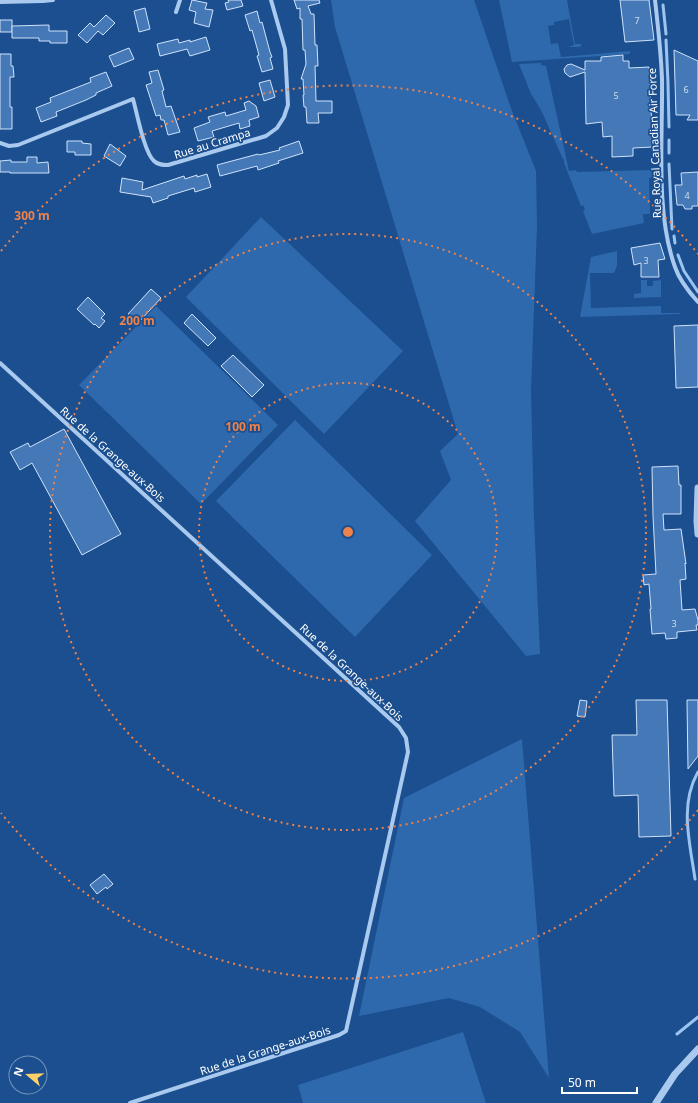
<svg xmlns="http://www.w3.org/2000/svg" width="698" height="1103" font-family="'Noto Sans',sans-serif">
  <rect width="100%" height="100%" fill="#1b4f8f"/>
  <g fill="#2e69ad">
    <path d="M331 0H474L512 111 536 171 537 226 531 391 534 519 540 654 526 656 415 521 451 480 440 451 458 434 335 27Z"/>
    <path d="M499 0H567L575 44H582L580 47H568L574 45 569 19 554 22V25L548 26 551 44 558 43 561 57 630 51V54L512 62Z"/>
    <path d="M541 63V65L546 66 569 171 576 170 577 172 651 170 652 177 649 178 650 214H643L644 223 592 234 583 211 585 210 583 205 581 206 564 163V159H563L541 110 531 94 519 64Z"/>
    <path d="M261 217 403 351 324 434 186 297Z"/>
    <path d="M617 251V266L614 273H590L591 308 661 306V313H680V314L580 317 591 257Z"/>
    <path d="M641 280H647V286H653V281L661 280V297L634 298V294L641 293Z"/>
    <path d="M156 306 278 425 201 504 79 385Z"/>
    <path d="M295 420 432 555 355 637 216 501Z"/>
    <path d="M522 739 549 1078 520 1032 480 1007 449 998 359 1016 404 798Z"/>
    <path d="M463 1032 486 1103H303L298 1085Z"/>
  </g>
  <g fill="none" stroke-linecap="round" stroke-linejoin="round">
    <g stroke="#9cc4f0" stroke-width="3">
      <path d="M663 5 666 34"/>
      <path d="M666 40 668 83 669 127"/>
      <path d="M669 153V140"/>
      <path d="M669 164 672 229"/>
      <path d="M674 236 675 243"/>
      <path d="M678 255 684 271 698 292"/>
      <path d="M695 879C690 843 679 805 698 772"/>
      <path d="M677 1034 698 1017"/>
    </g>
  </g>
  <g fill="#4478b7" stroke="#cfe3fa">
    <path d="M192 0 207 3 205 9 213 10 209 27 194 23 196 12 189 10Z"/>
    <path d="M228 0H241L243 6 227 10 225 3 229 2Z"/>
    <path d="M294 0H319L320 3 308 6 311 14H314L315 45H317L318 66H315L316 101H332V113H318L319 123H307L306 107H304L303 95H304L303 79H301L306 64 305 50H303L302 19H300V8L297 9Z"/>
    <path d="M620 0H649L654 40 625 42Z"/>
    <path d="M145 8 150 29 139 32 134 11Z"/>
    <path d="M257 11 260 23 262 22 270 52 272 57 270 58 273 69 262 72 257 56 259 55 252 30 250 31 245 15Z"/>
    <path d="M106 15 115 23 103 35 98 31 87 43 78 35 90 23 94 27Z"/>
    <rect x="0" y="20" width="12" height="12"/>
    <path d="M49 25V31H67V43H50V41H39V38H12V26Z"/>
    <path d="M206 37 210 50 190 56 187 49 160 56 157 44 178 39 179 43 190 40V42Z"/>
    <path d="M129 48 134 59 114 67 109 56Z"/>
    <path d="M674 50 698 61V120H687L690 115H676Z"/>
    <path d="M0 54H11V66H13L14 77H10V107H12V129H0Z"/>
    <path d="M623 55V61H629V68L649 67 653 147 633 148V156L612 157V136L603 137 602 122 586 124 585 72 570 77 565 73 564 69 567 65 571 64 585 70V61H601V57Z"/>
    <path d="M158 70 164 90 162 91 166 107 171 106 180 132 168 135 164 120H161L160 115 156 116 146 85 152 83 149 72Z"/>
    <path d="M106 72 112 86 96 93V95L86 100 56 112 57 116 41 122 36 108 51 102 50 98 91 82 90 78Z"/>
    <path d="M270 80 275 97 264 101 259 83Z"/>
    <path d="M249 101 256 106 259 117 249 120 250 126 240 129 239 123 212 131 214 137 198 141 194 128 210 122 208 117 225 112 226 116 246 110 244 103Z"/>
    <path d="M67 141H82V143L91 144V155H75V152H67Z"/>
    <path d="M299 141 303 153 278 161 279 163 258 170 257 166 220 176 217 165 258 154 259 155 280 150 279 148Z"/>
    <path d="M110 144 126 156 120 166 104 156Z"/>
    <path d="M27 157H37V163L48 162 49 173H10V172H0V161L11 160V162H27Z"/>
    <path d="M698 172V206H692V209H685L683 205H677L675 185H682L681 173Z"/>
    <path d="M207 174 211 187 195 192 194 188 168 196V198L153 203 151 197 120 192 122 178 143 182 142 190 184 176 185 179 197 175V177Z"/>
    <path d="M660 243 665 259 658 260 659 277H641V263L634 265 631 248Z"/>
    <path d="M151 289 161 298 138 323 128 314Z"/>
    <path d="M88 297 105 314 101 318 105 321 99 328 95 324 94 325 77 309Z"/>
    <path d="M192 314 216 338 208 346 184 323Z"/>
    <path d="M698 325V387L676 388 674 326Z"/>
    <path d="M233 355 264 385 252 397 221 366Z"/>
    <path d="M64 429 121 534 82 555 32 463 20 470 10 452 28 443 30 447Z"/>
    <path d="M678 466 679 485H681V514H663L664 530 681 529 686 564 685 563 686 579 680 580 682 610 695 609 698 620V625H696L697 630 677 632V638L666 639 665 633 652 634 650 609H651L649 584 644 585 643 575 656 574 653 516 652 467Z"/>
    <path d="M580 700 587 701 585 717 577 716Z"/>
    <path d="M636 700H667L671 836 639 837 638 795 614 796 612 735H637Z"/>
    <path d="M687 700H698V756L688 769Z"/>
    <path d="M104 874 113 884 107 889 106 887 97 894 90 885Z"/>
  </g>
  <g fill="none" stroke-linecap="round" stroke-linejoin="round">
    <g stroke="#a9c9ee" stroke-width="4">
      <path d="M655 0C658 26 661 53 662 79 663 137 655 212 675 267 679 279 689 292 698 302"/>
      <path d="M0 2 43 1 53 0"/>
      <path d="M176 12 180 0"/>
      <path d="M0 143 9 146 18 145 133 99C137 113 144 152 154 161 158 165 163 165 168 165L266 136 277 128 284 117 288 105 285 49 271 0"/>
      <path d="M0 363 399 727 406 738 408 752 346 1031 339 1035 130 1103"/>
    </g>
    <g stroke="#a9c9ee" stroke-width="7">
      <path d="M698 488 697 521 698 534"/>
      <path d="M656 1103 675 1074 698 1049"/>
    </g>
  </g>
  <g fill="none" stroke="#ee8249" stroke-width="2" stroke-dasharray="2 4">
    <circle cx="348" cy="532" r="149"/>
    <circle cx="348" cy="532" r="298"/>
    <path d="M698 810A447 447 0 0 1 1 813M1 251A447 447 0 0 1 698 254"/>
  </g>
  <g text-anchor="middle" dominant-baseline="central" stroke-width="3.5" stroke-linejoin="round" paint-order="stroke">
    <g font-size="9" fill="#d0dded">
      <text x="637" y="20">7</text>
      <text x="686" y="89">6</text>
      <text x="616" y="95">5</text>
      <text x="687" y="195">4</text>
      <text x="646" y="260">3</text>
      <text x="674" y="623">3</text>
    </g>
    <g font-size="11" fill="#fff" stroke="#1b4f8f">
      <text transform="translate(212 143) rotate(-17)">Rue au Crampa</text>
      <text transform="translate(654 143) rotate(-92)">Rue Royal Canadian Air Force</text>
      <text transform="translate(113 454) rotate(42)">Rue de la Grange-aux-Bois</text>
      <text transform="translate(352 672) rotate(43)">Rue de la Grange-aux-Bois</text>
      <text transform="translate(265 1050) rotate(-18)">Rue de la Grange-aux-Bois</text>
    </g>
  </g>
  <circle cx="348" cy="532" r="6" fill="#ee8249" stroke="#1b4f8f" stroke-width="2"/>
  <g font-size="12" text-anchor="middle" font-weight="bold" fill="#ee8249" stroke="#1b4f8f" stroke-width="3.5" stroke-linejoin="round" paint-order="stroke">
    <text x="32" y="220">300 m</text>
    <text x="137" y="325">200 m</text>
    <text x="243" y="431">100 m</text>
  </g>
  <g transform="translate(28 1075) rotate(289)"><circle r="19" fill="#1b4f8f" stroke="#7695bc"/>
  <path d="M0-3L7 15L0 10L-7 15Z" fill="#ffd166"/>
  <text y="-6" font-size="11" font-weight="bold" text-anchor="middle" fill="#ffffff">N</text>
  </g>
  <path d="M562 1087v6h75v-6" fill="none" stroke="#ffffff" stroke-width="2"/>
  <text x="568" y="1087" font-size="12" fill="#ffffff" stroke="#1b4f8f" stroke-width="3" paint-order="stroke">50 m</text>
</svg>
